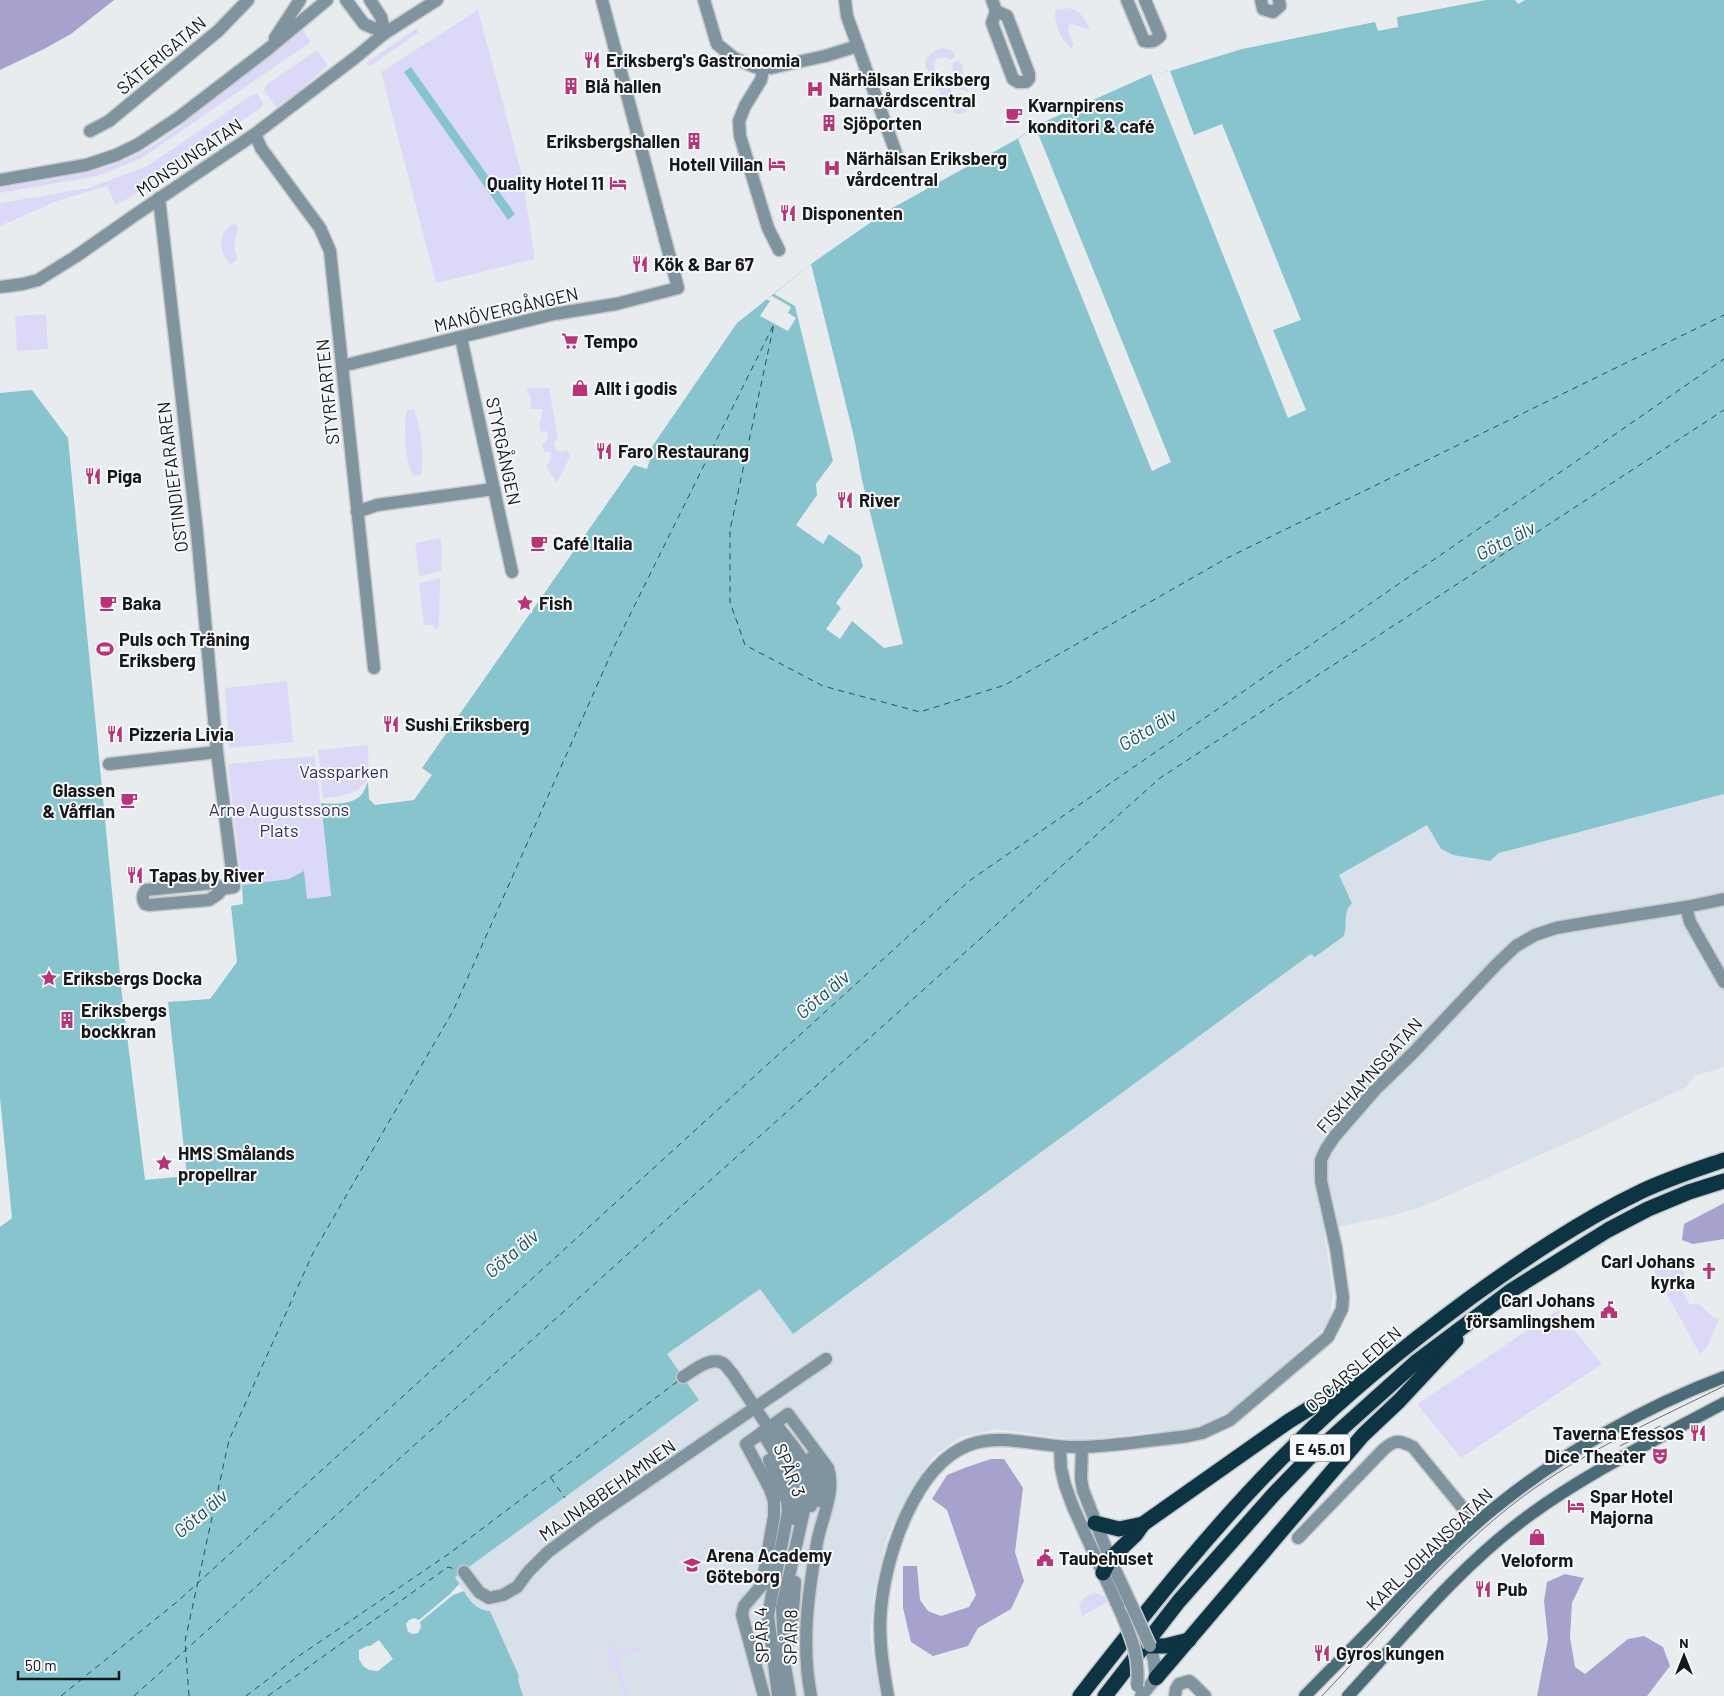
<svg xmlns="http://www.w3.org/2000/svg" width="1724" height="1696" font-family="Barlow,sans-serif">
  <rect width="100%" height="100%" fill="#e9ecee"/>
  <path fill="#d8e0e9" d="M1724 794V1067L1695 1076 1686 1087 1585 1135 1419 1208 1385 1217 1324 1230 1333 1292 1329 1323 1242 1403 1201 1427 1077 1440 997 1429 961 1437 934 1456 911 1490 888 1534 874 1592 870 1638 880 1696H523L518 1680 519 1676 490 1611H482L475 1607 455 1577 699 1400 667 1354 760 1289 793 1333 1311 954 1316 957 1344 936 1345 933V917L1348 907 1352 902 1339 875 1427 825 1441 849 1453 855 1490 861 1499 853Z"/>
  <g fill="#dcd9f8">
    <path d="M1068 8C1081 10 1085 19 1090 30L1070 23 1068 30 1074 46 1071 48C1060 39 1054 23 1055 10Z"/>
    <path d="M478 10 522 175 535 259 436 283 381 72Z"/>
    <path d="M417 28 419 32 372 65H368L366 63Z"/>
    <path d="M302 29 311 42 142 158 97 176 0 193V188C41 180 83 177 122 161 155 148 183 124 210 103 241 78 271 54 302 29Z"/>
    <path d="M942 48 949 49 955 54 954 58 950 60 946 57 936 59 934 66 935 71 931 74C919 62 929 52 942 48Z"/>
    <path d="M317 50 328 65 297 93 276 107 264 90 266 85Z"/>
    <path d="M958 60 962 65 964 83 969 92 957 88 951 74 953 70 952 63Z"/>
    <path d="M937 75 947 77C952 87 954 100 947 109 940 99 941 87 934 77Z"/>
    <path d="M257 93 263 103 262 107 127 199 115 205 107 186 57 201 0 226V203L89 188 147 166 252 95Z"/>
    <path d="M957 93 971 99 967 111C963 113 957 116 953 112Z"/>
    <path d="M234 224 237 225 238 227 234 246 237 260 231 264C218 254 217 231 234 224Z"/>
    <path d="M46 314 48 349 17 351 15 316Z"/>
    <path d="M526 388H549L558 439 554 443 555 449 558 452 568 450 570 457 557 483 546 466 550 461 551 453 549 451 544 452 542 443H545L548 439 547 431 541 432C538 420 543 419 542 409H530L531 398Z"/>
    <path d="M414 409C421 431 425 452 421 475L413 476C404 455 403 432 407 410Z"/>
    <path d="M441 538V543L442 544 441 571 419 576 415 543Z"/>
    <path d="M440 578 439 628 434 629 433 625H424L419 583Z"/>
    <path d="M287 681 293 742 229 748 225 688Z"/>
    <path d="M368 745 369 779 357 791 341 796 323 798 318 750Z"/>
    <path d="M315 756 331 896 307 899 304 872 289 879 242 885 228 764Z"/>
    <path d="M1663 1259C1674 1258 1682 1263 1685 1274L1678 1283 1690 1305 1698 1303 1712 1316 1719 1319 1707 1347 1700 1354 1655 1273 1656 1265Z"/>
    <path d="M1558 1310 1602 1364 1461 1458 1417 1404Z"/>
    <path d="M1097 1593 1104 1596 1109 1601 1082 1616 1079 1604C1084 1597 1088 1594 1097 1593Z"/>
    <path d="M612 1643 613 1653 641 1646 642 1651 618 1656 628 1696H623L618 1672 610 1668 608 1654 609 1644Z"/>
  </g>
  <g fill="#a7a1cd">
    <path d="M0 0H114L71 34 44 49 0 70Z"/>
    <path d="M1724 1203V1239L1693 1244 1682 1240 1684 1224Z"/>
    <path d="M991 1459H1004L1023 1488 1015 1552 1024 1581 1011 1609 978 1628 968 1646 933 1656 911 1642 903 1608V1566H917L920 1600 928 1611 941 1616 969 1607 976 1595 947 1510 932 1499 947 1475 967 1467Z"/>
    <path d="M1565 1574 1584 1578 1572 1603 1570 1637 1575 1667 1585 1674 1628 1639 1644 1636 1663 1647 1670 1666 1647 1696H1537L1548 1639 1544 1601 1547 1582Z"/>
  </g>
  <g fill="#87c4cd">
    <path d="M1486 0H1515L1518 4 1525 0H1724V794L1499 853 1490 861 1453 855 1441 849 1427 825 1339 875 1352 903C1342 913 1348 924 1344 936L1315 957 1311 954 793 1334 760 1289 667 1354 699 1400 455 1577C465 1591 472 1611 490 1611L519 1676 518 1680 523 1696H0V1227L12 1218 0 1098V393L32 390 68 438 122 995 145 1180 187 1176 168 1002 210 999 237 962 231 906 243 904 242 885 289 879 304 871 307 899 331 896 321 803C333 804 351 805 360 796 364 793 365 787 368 782L369 799 375 805 414 800 432 775 422 768 634 465 647 469 652 453 649 451 737 323 811 264 887 211 1017 139 1035 126 1151 74 1170 71 1242 49 1375 22 1378 31 1398 27 1397 17Z"/>
    <path d="M411 67 515 214 508 220 404 72Z"/>
  </g>
  <g fill="#e9ecee">
    <path d="M1170 71 1194 135 1222 124 1301 320 1273 330 1306 410 1288 418 1151 74Z"/>
    <path d="M1035 126 1171 462 1152 471 1018 139Z"/>
    <path d="M811 264 854 437 862 480 903 644 884 648 852 621 840 639 826 629 841 608 836 603 863 566 860 556 829 534 823 544 796 525 817 495 816 484 833 461 795 306 774 294Z"/>
    <path d="M772 296 791 307 788 313 796 318 788 331 760 316 770 301 766 299Z"/>
    <path d="M459 1584 464 1591 453 1595 420 1622 421 1627 418 1633 413 1634 408 1632 406 1624 409 1620 414 1618 419 1620 450 1594Z"/>
    <path d="M379 1640 393 1659 378 1671 369 1670 363 1666 359 1659V1650L367 1646H370Z"/>
  </g>
  <g fill="none" stroke-linecap="round" stroke-linejoin="round">
    <g stroke="#1e535a" stroke-width="1" stroke-dasharray="6 5" stroke-linecap="butt">
      <path d="M551 1478 565 1498"/>
      <path d="M61 1696 178 1601 969 881 1724 359"/>
      <path d="M134 1696 1160 778 1724 410"/>
      <path d="M189 1696 185 1641 229 1440 313 1253 453 1011 614 647 774 324 730 530V602L745 645 823 686 920 712 1005 685 1227 558 1724 315"/>
      <path d="M246 1696 296 1658 450 1553 678 1381"/>
      <path d="M268 1696 448 1567 458 1570"/>
    </g>
    <g stroke="#c7cacc" stroke-width="15">
      <g id="street">
        <path d="M346 0 364 24 385 33"/>
        <path d="M370 0 381 17 385 33"/>
        <path d="M704 0 717 44 734 58 755 67 771 68 825 56 858 46"/>
        <path d="M845 0 847 16 896 153"/>
        <path d="M992 0 996 11 1007 16 1029 74V79L1026 82H1018L1013 79 992 23 996 11"/>
        <path d="M1127 0 1142 36 1144 41C1151 42 1155 42 1160 36L1145 0"/>
        <path d="M1261 0 1263 9 1273 12 1280 6 1279 0"/>
        <path d="M275 38 300 0"/>
        <path d="M763 69 761 80 745 106 739 121 740 136 768 228 779 250"/>
        <path d="M90 131 109 121 218 31 248 0"/>
        <path d="M255 134 261 148 320 228 330 251 374 668"/>
        <path d="M0 180 86 165 116 155 137 145 178 118 268 49 327 0"/>
        <path d="M159 198 197 532 217 752 234 887 222 889 218 894 209 900 149 905 145 904C142 899 142 895 146 890L214 883 222 889"/>
        <path d="M0 287 23 284 38 280 75 257 135 215 255 134 356 57 385 33 437 0"/>
        <path d="M461 338 512 572"/>
        <path d="M342 366 554 314 616 304 678 288 602 0"/>
        <path d="M357 512 377 505 494 489"/>
        <path d="M109 764 217 752"/>
        <path d="M1686 907 1690 922 1724 982"/>
        <path d="M683 1377C693 1371 711 1355 724 1364 727 1366 729 1371 732 1373L798 1472 803 1485 805 1503 803 1515 782 1607 785 1666 790 1696"/>
        <path d="M778 1427C799 1454 816 1469 811 1506"/>
        <path d="M762 1432C778 1458 799 1487 795 1519"/>
        <path d="M1060 1447 1061 1468 1065 1485 1073 1507 1122 1615"/>
        <path d="M1082 1447 1081 1479 1083 1490 1110 1559 1131 1604"/>
        <path d="M811 1458C821 1472 823 1484 820 1501"/>
        <path d="M769 1460 787 1501 788 1512 768 1615 778 1696"/>
        <path d="M1298 1538 1383 1450C1395 1439 1399 1440 1413 1447L1476 1524"/>
        <path d="M464 1572 479 1592 489 1598 503 1595 517 1587 528 1572 548 1552 595 1517 826 1359"/>
        <path d="M791 1639 795 1582"/>
        <path d="M764 1696 742 1615 744 1606 762 1585 774 1516V1501L770 1489 746 1444 788 1414 828 1468C836 1492 821 1519 817 1543 808 1594 801 1645 811 1696"/>
        <path d="M888 1696C883 1668 878 1638 881 1609 885 1557 915 1465 969 1445 1004 1432 1045 1449 1082 1447 1117 1446 1153 1440 1188 1436L1202 1433 1230 1420 1328 1337 1342 1309 1343 1297 1336 1248 1321 1181V1160L1326 1149 1335 1136 1375 1090 1413 1053 1496 965 1516 946 1535 935 1556 928 1591 922 1686 907 1724 899"/>
        <path d="M1141 1696 1156 1678 1154 1661 1150 1646"/>
        <path d="M1175 1696 1176 1689 1179 1684 1189 1681 1193 1684 1205 1696"/>
      </g>
    </g>
    <g stroke="#c7cacc" stroke-width="15">
      <g id="secondary">
        <path d="M1305 1696C1329 1671 1353 1648 1377 1623 1415 1583 1453 1541 1497 1506 1561 1454 1646 1406 1724 1377"/>
        <path d="M1348 1696C1405 1634 1459 1567 1527 1517 1588 1472 1657 1439 1724 1403"/>
      </g>
    </g>
    <g stroke="#c7cacc" stroke-width="18">
      <g id="highway">
        <path d="M1095 1523 1119 1529 1143 1524 1289 1421 1356 1380"/>
        <path d="M1103 1573 1110 1559 1136 1534 1143 1524"/>
        <path d="M1150 1646H1165L1189 1640"/>
        <path d="M1156 1678 1363 1435 1399 1401 1456 1340"/>
        <path d="M1080 1696C1148 1609 1217 1521 1297 1443 1350 1390 1409 1343 1470 1298 1524 1259 1580 1221 1640 1192 1667 1179 1695 1170 1724 1160"/>
        <path d="M1105 1696 1179 1601 1274 1494 1308 1459 1416 1362 1512 1290 1608 1230 1648 1209 1689 1192 1724 1181"/>
      </g>
    </g>
    <use href="#street" stroke="#7f949f" stroke-width="12"/>
    <use href="#secondary" stroke="#4b6b79" stroke-width="12"/>
    <use href="#highway" stroke="#0c3443" stroke-width="15"/>
    <g stroke="#6c6d6f" stroke-width="1">
      <path d="M1620 1446 1660 1426"/>
      <path d="M1322 1696C1386 1628 1446 1555 1521 1498 1583 1452 1655 1420 1724 1386"/>
    </g>
    <g stroke="#c7cacc" stroke-width="15" stroke-linecap="butt">
      <g id="street-bridge">
        <path d="M1131 1604 1150 1646"/>
        <path d="M1122 1615C1132 1639 1140 1659 1137 1686"/>
      </g>
    </g>
    <use href="#street-bridge" stroke="#7f949f" stroke-width="12"/>
  </g>
  <defs>
    <g id="restaurant-bare" transform="scale(1.35)"><path d="M-5-6h1v4h1v-4h1v4h1v-4h1v5L-1.5 .5V6h-2V.5L-5-1ZM5-6V6H3V1.5H1.5Q1.5-4 5-6Z" fill="#b83378" stroke="#f6f9fc" stroke-width="2.5" paint-order="stroke"/></g>
    <g id="building-bare" transform="scale(1.35)"><path d="M-4-6H4V6H1V3H-1V6H-4ZM-2.5-4.3h1.7v1.8h-1.7ZM.8-4.3h1.7v1.8H.8ZM-2.5-1h1.7V.8h-1.7ZM.8-1h1.7V.8H.8Z" fill="#b83378" stroke="#f6f9fc" stroke-width="2.5" paint-order="stroke"/></g>
    <g id="hospital-bare" transform="scale(1.35)"><path d="M-5-5h3v3.5h4V-5h3V5h-3V1.5h-4V5h-3Z" fill="#b83378" stroke="#f6f9fc" stroke-width="2.5" paint-order="stroke"/></g>
    <g id="cafe-bare" transform="scale(1.35)"><path d="M-5.5-4.5H6V0H3Q3 3.5 0 3.5H-2.5Q-5.5 3.5-5.5 0ZM3-3.2v2h1.7v-2ZM-6 4.5H4V6H-6Z" fill="#b83378" stroke="#f6f9fc" stroke-width="2.5" paint-order="stroke"/></g>
    <g id="hotel-bare" transform="scale(1.35)"><path d="M-6-4.5h1.5V1H6V5H4.5V3h-9V5H-6ZM-4 0a1.8 1.8 0 1 1 3.6 0ZM.5 0V-2.5h3Q6-2.5 6 0Z" fill="#b83378" stroke="#f6f9fc" stroke-width="2.5" paint-order="stroke"/></g>
    <g id="supermarket-bare" transform="scale(1.35)"><path d="M-6-5.5h2.5l.6 2H6L4.5 2H-2.5L-4.4-4H-6ZM-1.5 3.2a1.3 1.3 0 1 0 .1 0ZM3 3.2a1.3 1.3 0 1 0 .1 0Z" fill="#b83378" stroke="#f6f9fc" stroke-width="2.5" paint-order="stroke"/></g>
    <g id="shop-bare" transform="scale(1.35)"><path d="M-5-2.5h2.3a2.7 3.5 0 0 1 5.4 0H5L5.5 6h-11ZM-1.5-2.5h3a1.5 2.3 0 0 0-3 0Z" fill="#b83378" stroke="#f6f9fc" stroke-width="2.5" paint-order="stroke"/></g>
    <g id="sight-bare" transform="scale(1.35)"><path d="M0-6L1.8-2.2L6-1.7L2.9 1.2L3.7 5.4L0 3.3L-3.7 5.4L-2.9 1.2L-6-1.7L-1.8-2.2Z" fill="#b83378" stroke="#f6f9fc" stroke-width="2.5" paint-order="stroke"/></g>
    <g id="stadium-bare" transform="scale(1.35)"><path d="M0-5a6.5 5 0 1 0 0 10a6.5 5 0 1 0 0-10ZM-3.5-1.8h7v3.6h-7Z" fill="#b83378" stroke="#f6f9fc" stroke-width="2.5" paint-order="stroke"/></g>
    <g id="church-bare" transform="scale(1.35)"><path d="M-1.2-6h2.4v3.5h3.3v2.4h-3.3V6h-2.4V-.1h-3.3v-2.4h3.3Z" fill="#b83378" stroke="#f6f9fc" stroke-width="2.5" paint-order="stroke"/></g>
    <g id="civic-bare" transform="scale(1.35)"><path d="M-.6-6.5H3V-4.5H.6V-3L4-1V1h2V6H-6V1h2V-1L-.6-3ZM-1.2 2.5V6h2.4V2.5Z" fill="#b83378" stroke="#f6f9fc" stroke-width="2.5" paint-order="stroke"/></g>
    <g id="theatre-bare" transform="scale(1.35)"><path d="M-5-5.5Q0-4 5-5.5V0Q5 5 0 6Q-5 5-5 0ZM-3.3-2.5H-1v1.5H-3.3ZM1-2.5H3.3v1.5H1ZM-2.8 1Q0 5.5 2.8 1Z" fill="#b83378" stroke="#f6f9fc" stroke-width="2.5" paint-order="stroke"/></g>
    <g id="school-bare" transform="scale(1.35)"><path d="M0-5L7-2L0 1L-7-2ZM-4 1L0 2.5L4 1V4Q0 6-4 4Z" fill="#b83378" stroke="#f6f9fc" stroke-width="2.5" paint-order="stroke"/></g>
  </defs>
  <g fill-rule="evenodd">
    <use href="#restaurant-bare" x="592" y="60"/>
    <use href="#building-bare" x="571" y="86"/>
    <use href="#hospital-bare" x="815" y="89"/>
    <use href="#cafe-bare" x="1014" y="115"/>
    <use href="#building-bare" x="829" y="123"/>
    <use href="#building-bare" x="694" y="141"/>
    <use href="#hotel-bare" x="777" y="164"/>
    <use href="#hospital-bare" x="832" y="168"/>
    <use href="#hotel-bare" x="618" y="183"/>
    <use href="#restaurant-bare" x="788" y="213"/>
    <use href="#restaurant-bare" x="640" y="264"/>
    <use href="#supermarket-bare" x="570" y="341"/>
    <use href="#shop-bare" x="580" y="388"/>
    <use href="#restaurant-bare" x="604" y="451"/>
    <use href="#restaurant-bare" x="93" y="476"/>
    <use href="#restaurant-bare" x="845" y="500"/>
    <use href="#cafe-bare" x="539" y="543"/>
    <use href="#cafe-bare" x="108" y="603"/>
    <use href="#sight-bare" x="525" y="603"/>
    <use href="#stadium-bare" x="105" y="649"/>
    <use href="#restaurant-bare" x="391" y="724"/>
    <use href="#restaurant-bare" x="115" y="734"/>
    <use href="#cafe-bare" x="129" y="800"/>
    <use href="#restaurant-bare" x="135" y="875"/>
    <use href="#sight-bare" x="49" y="978"/>
    <use href="#building-bare" x="67" y="1020"/>
    <use href="#sight-bare" x="164" y="1163"/>
    <use href="#church-bare" x="1709" y="1271"/>
    <use href="#civic-bare" x="1609" y="1310"/>
    <use href="#restaurant-bare" x="1698" y="1433"/>
    <use href="#theatre-bare" x="1660" y="1456"/>
    <use href="#hotel-bare" x="1576" y="1506"/>
    <use href="#shop-bare" x="1537" y="1537"/>
    <use href="#civic-bare" x="1045" y="1558"/>
    <use href="#school-bare" x="692" y="1565"/>
    <use href="#restaurant-bare" x="1483" y="1589"/>
    <use href="#restaurant-bare" x="1322" y="1653"/>
  </g>
  <g text-anchor="middle" dominant-baseline="central" stroke-width="4" stroke-linejoin="round" paint-order="stroke">
    <rect fill="#f6f9fc" stroke="#5a5b5c" stroke-width="1" x="1290" y="1434.5" width="60" height="27" rx="4"/>
    <g font-size="16" font-weight="bold" fill="#171718">
      <text x="1320" y="1448">E 45.01</text>
    </g>
    <g font-size="18" fill="#171718" stroke="#f6f9fc">
      <text transform="translate(161 55) rotate(-40)">SÄTERIGATAN</text>
      <text transform="translate(189 157) rotate(-34)">MONSUNGATAN</text>
      <text transform="translate(506 309) rotate(-13)">MANÖVERGÅNGEN</text>
      <text transform="translate(327 392) rotate(-96)">STYRFARTEN</text>
      <text transform="translate(504 451) rotate(78)">STYRGÅNGEN</text>
      <text transform="translate(172 477) rotate(-97)">OSTINDIEFARAREN</text>
      <text transform="translate(1369 1075) rotate(-48)">FISKHAMNSGATAN</text>
      <text transform="translate(1353 1369) rotate(-41)">OSCARSLEDEN</text>
      <text transform="translate(790 1470) rotate(68)">SPÅR 3</text>
      <text transform="translate(607 1490) rotate(-35)">MAJNABBEHAMNEN</text>
      <text transform="translate(1429 1549) rotate(-44)">KARL JOHANSGATAN</text>
      <text transform="translate(761 1635) rotate(-92)">SPÅR 4</text>
      <text transform="translate(790 1637) rotate(-89)">SPÅR 8</text>
    </g>
    <g font-size="18" font-weight="bold" fill="#171718" stroke="#f6f9fc" text-anchor="start">
      <text x="606" y="60">Eriksberg's Gastronomia</text>
      <text x="829" y="79">Närhälsan Eriksberg<tspan x="829" dy="21">barnavårdscentral</tspan></text>
      <text x="585" y="86">Blå hallen</text>
      <text x="1028" y="105">Kvarnpirens<tspan x="1028" dy="21">konditori &amp; café</tspan></text>
      <text x="843" y="123">Sjöporten</text>
      <text x="680" y="141" text-anchor="end">Eriksbergshallen</text>
      <text x="846" y="158">Närhälsan Eriksberg<tspan x="846" dy="21">vårdcentral</tspan></text>
      <text x="763" y="164" text-anchor="end">Hotell Villan</text>
      <text x="604" y="183" text-anchor="end">Quality Hotel 11</text>
      <text x="802" y="213">Disponenten</text>
      <text x="654" y="264">Kök &amp; Bar 67</text>
      <text x="584" y="341">Tempo</text>
      <text x="594" y="388">Allt i godis</text>
      <text x="618" y="451">Faro Restaurang</text>
      <text x="107" y="476">Piga</text>
      <text x="859" y="500">River</text>
      <text x="553" y="543">Café Italia</text>
      <text x="122" y="603">Baka</text>
      <text x="539" y="603">Fish</text>
      <text x="119" y="639">Puls och Träning<tspan x="119" dy="21">Eriksberg</tspan></text>
      <text x="405" y="724">Sushi Eriksberg</text>
      <text x="129" y="734">Pizzeria Livia</text>
      <text x="115" y="790" text-anchor="end">Glassen<tspan x="115" dy="21">&amp; Våfflan</tspan></text>
      <text x="149" y="875">Tapas by River</text>
      <text x="63" y="978">Eriksbergs Docka</text>
      <text x="81" y="1010">Eriksbergs<tspan x="81" dy="21">bockkran</tspan></text>
      <text x="178" y="1153">HMS Smålands<tspan x="178" dy="21">propellrar</tspan></text>
      <text x="1695" y="1261" text-anchor="end">Carl Johans<tspan x="1695" dy="21">kyrka</tspan></text>
      <text x="1595" y="1300" text-anchor="end">Carl Johans<tspan x="1595" dy="21">församlingshem</tspan></text>
      <text x="1684" y="1433" text-anchor="end">Taverna Efessos</text>
      <text x="1646" y="1456" text-anchor="end">Dice Theater</text>
      <text x="1590" y="1496">Spar Hotel<tspan x="1590" dy="21">Majorna</tspan></text>
      <text x="706" y="1555">Arena Academy<tspan x="706" dy="21">Göteborg</tspan></text>
      <text x="1059" y="1558">Taubehuset</text>
      <text x="1537" y="1560" text-anchor="middle">Veloform</text>
      <text x="1497" y="1589">Pub</text>
      <text x="1336" y="1653">Gyros kungen</text>
    </g>
    <g font-size="18" fill="#372b62" stroke="#f6f9fc">
      <text x="344" y="771">Vassparken</text>
      <text x="279" y="809">Arne Augustssons<tspan x="279" dy="21">Plats</tspan></text>
    </g>
    <g font-size="19" font-style="italic" fill="#1e535a" stroke="#f6f9fc">
      <text transform="translate(1505 540) rotate(-27)">Göta älv</text>
      <text transform="translate(1147 729) rotate(-31)">Göta älv</text>
      <text transform="translate(822 994) rotate(-40)">Göta älv</text>
      <text transform="translate(511 1253) rotate(-40)">Göta älv</text>
      <text transform="translate(200 1513) rotate(-40)">Göta älv</text>
    </g>
  </g>
  <g transform="translate(1684 1656)" stroke="#f6f9fc" stroke-width="4" paint-order="stroke">
  <path d="M0-4L9 19L0 12L-9 19Z" fill="#171718"/>
  <text y="-8" font-size="14" font-weight="bold" text-anchor="middle" fill="#171718">N</text>
  </g>
  <path d="M18 1671v8h101v-8" fill="none" stroke="#171718" stroke-width="2.5"/>
  <text x="25" y="1671" font-size="15" fill="#171718" stroke="#f6f9fc" stroke-width="4" paint-order="stroke">50 m</text>
</svg>
